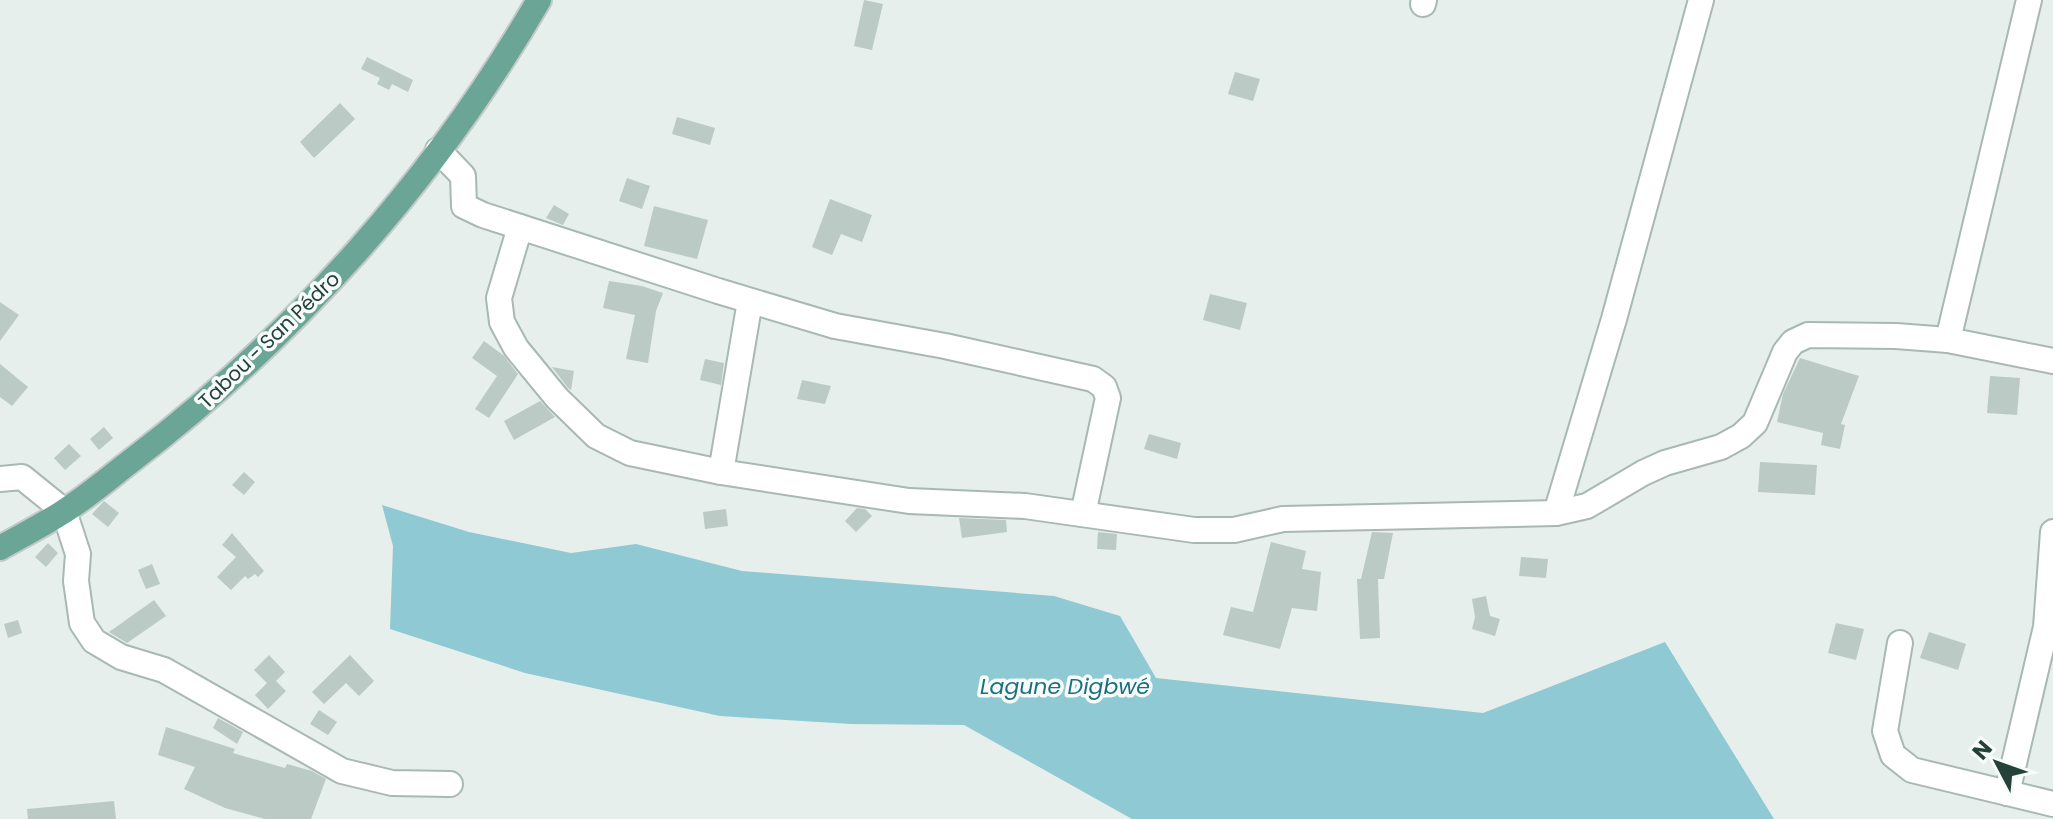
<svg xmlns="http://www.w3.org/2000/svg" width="2053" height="819" font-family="Poppins,sans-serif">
  <rect width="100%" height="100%" fill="#e6efeb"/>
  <path fill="#8ec9d4" d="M382 505 469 532 571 553 636 544 742 571 1054 596 1120 616 1156 678 1483 713 1665 642 1774 819H1132L964 725 851 724 720 716 525 673 390 629 393 546Z"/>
  <g fill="#bbcac4">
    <path d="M864 0 883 4 872 50 854 46Z"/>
    <path d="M367 57 413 80 408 92 392 84 389 90 377 84 380 78 361 69Z"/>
    <path d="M1235 72 1260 79 1253 101 1228 94Z"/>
    <path d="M340 103 355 119 314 158 300 142Z"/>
    <path d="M677 117 715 128 710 145 672 134Z"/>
    <path d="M627 178 650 186 642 209 619 201Z"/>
    <path d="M830 199 872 215 862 242 841 234 832 255 812 247Z"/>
    <path d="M554 205 569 214 563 225 546 218Z"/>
    <path d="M654 206 708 220 697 259 644 246Z"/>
    <path d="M609 281 642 286 663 293 656 311 648 363 626 359 635 315 603 308Z"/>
    <path d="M1210 294 1247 303 1240 330 1203 320Z"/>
    <path d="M0 302 19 315 0 341Z"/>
    <path d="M484 341 503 355 518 374 489 418 475 409 497 376 472 358Z"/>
    <path d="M1800 358 1859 376 1841 424 1845 425 1840 449 1821 445 1823 433 1777 422 1783 394Z"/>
    <path d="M705 359 724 363 721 385 700 380Z"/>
    <path d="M0 364 28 387 12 406 0 397Z"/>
    <path d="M552 367 574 371 571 390 568 388Z"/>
    <path d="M1990 376 2020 378 2017 415 1987 413Z"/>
    <path d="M802 380 831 386 825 404 797 399Z"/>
    <path d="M540 401 555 417 514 440 504 421Z"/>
    <path d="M104 427 113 438 99 450 90 439Z"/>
    <path d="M1149 434 1181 443 1177 459 1144 449Z"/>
    <path d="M69 444 81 456 65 470 54 458Z"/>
    <path d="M1760 462 1817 465 1815 495 1758 492Z"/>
    <path d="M244 472 255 482 244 495 232 485Z"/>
    <path d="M104 501 119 513 108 527 92 514Z"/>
    <path d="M857 508 865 509 872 516 856 532 845 521Z"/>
    <path d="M726 509 728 526 705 529 703 512Z"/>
    <path d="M959 518 1006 520 1007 532 962 538Z"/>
    <path d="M1098 532 1117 534 1116 550 1097 549Z"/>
    <path d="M1372 532 1393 533 1384 579H1378L1380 638 1360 639 1357 579H1361Z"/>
    <path d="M232 533 264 571 258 577 255 574 248 579 245 576 231 590 217 577 236 557 222 545Z"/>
    <path d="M1271 542 1306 551 1302 569 1321 572 1317 611 1292 608 1280 649 1223 635 1231 607 1253 612Z"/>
    <path d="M48 543 58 553 46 567 35 557Z"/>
    <path d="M1521 557 1548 559 1546 578 1519 576Z"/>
    <path d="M152 564 160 584 146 589 138 570Z"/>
    <path d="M1486 596 1490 616 1500 619 1495 636 1472 629 1475 617 1472 599Z"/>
    <path d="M154 600 166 616 127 643 109 632Z"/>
    <path d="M18 620 22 633 8 638 4 624Z"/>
    <path d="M1836 623 1864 629 1856 660 1828 653Z"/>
    <path d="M1929 632 1966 644 1958 670 1920 658Z"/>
    <path d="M269 655 285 672 276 681 286 691 268 709 255 695 267 683 254 670Z"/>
    <path d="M350 655 374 681 359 696 346 683 324 704 312 692Z"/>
    <path d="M319 710 337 722 328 735 310 724Z"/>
    <path d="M218 718 243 732 237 744 213 728Z"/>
    <path d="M166 727 235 749 233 753 285 768 287 764 312 771 326 779 311 819H265L225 808 184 789 195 767 158 755Z"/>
    <path d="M114 801 116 819H28L27 809Z"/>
  </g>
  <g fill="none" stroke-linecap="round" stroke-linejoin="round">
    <g stroke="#a8b8b2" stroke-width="28">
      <g id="minor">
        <path d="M1423 4 1424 0"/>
        <path d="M438 150 463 176 464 206 483 215 718 291 835 326 945 346 1093 379 1104 387 1108 398 1083 514"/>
        <path d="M520 227 499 298 502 322 516 348 557 398 596 436 630 453 721 472 909 501 1025 506 1194 530H1234L1283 519 1556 513 1587 506 1643 473 1665 463 1721 447 1741 436 1755 423 1785 352 1793 342 1808 335 1896 336 1948 340 2053 361"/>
        <path d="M1948 340 2029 0"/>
        <path d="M721 472 750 301"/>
        <path d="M0 479 22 477 64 511 78 554 76 581 82 623 94 641 121 657 164 670 342 771 392 783 450 784"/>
        <path d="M1556 513 1614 319 1701 0"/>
        <path d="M1900 643 1885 731 1893 755 1912 770 2053 804"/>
        <path d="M2007 793 2046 627 2053 532"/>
      </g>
    </g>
    <g stroke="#c2cac8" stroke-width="28">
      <path id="major" d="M0 548C21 536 43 525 63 512 87 497 109 478 131 461 295 336 436 178 539 0"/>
    </g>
    <use href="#minor" stroke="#fff" stroke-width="24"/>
    <use href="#major" stroke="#6aa596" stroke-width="24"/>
  </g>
  <g text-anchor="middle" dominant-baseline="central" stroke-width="7" stroke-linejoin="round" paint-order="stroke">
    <g font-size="20" fill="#24423a" stroke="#f7fbf9">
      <text transform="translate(269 340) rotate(-44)">Tabou - San Pédro</text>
    </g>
    <g font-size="22" font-style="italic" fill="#1c6f80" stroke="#f7fbf9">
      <text x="1065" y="686">Lagune Digbwé</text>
    </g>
  </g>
  <g transform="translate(1997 763) rotate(311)" stroke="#f7fbf9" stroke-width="6" paint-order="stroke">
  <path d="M0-6L14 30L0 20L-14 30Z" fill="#24423a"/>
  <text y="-12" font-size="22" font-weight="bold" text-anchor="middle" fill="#24423a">N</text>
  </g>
</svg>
